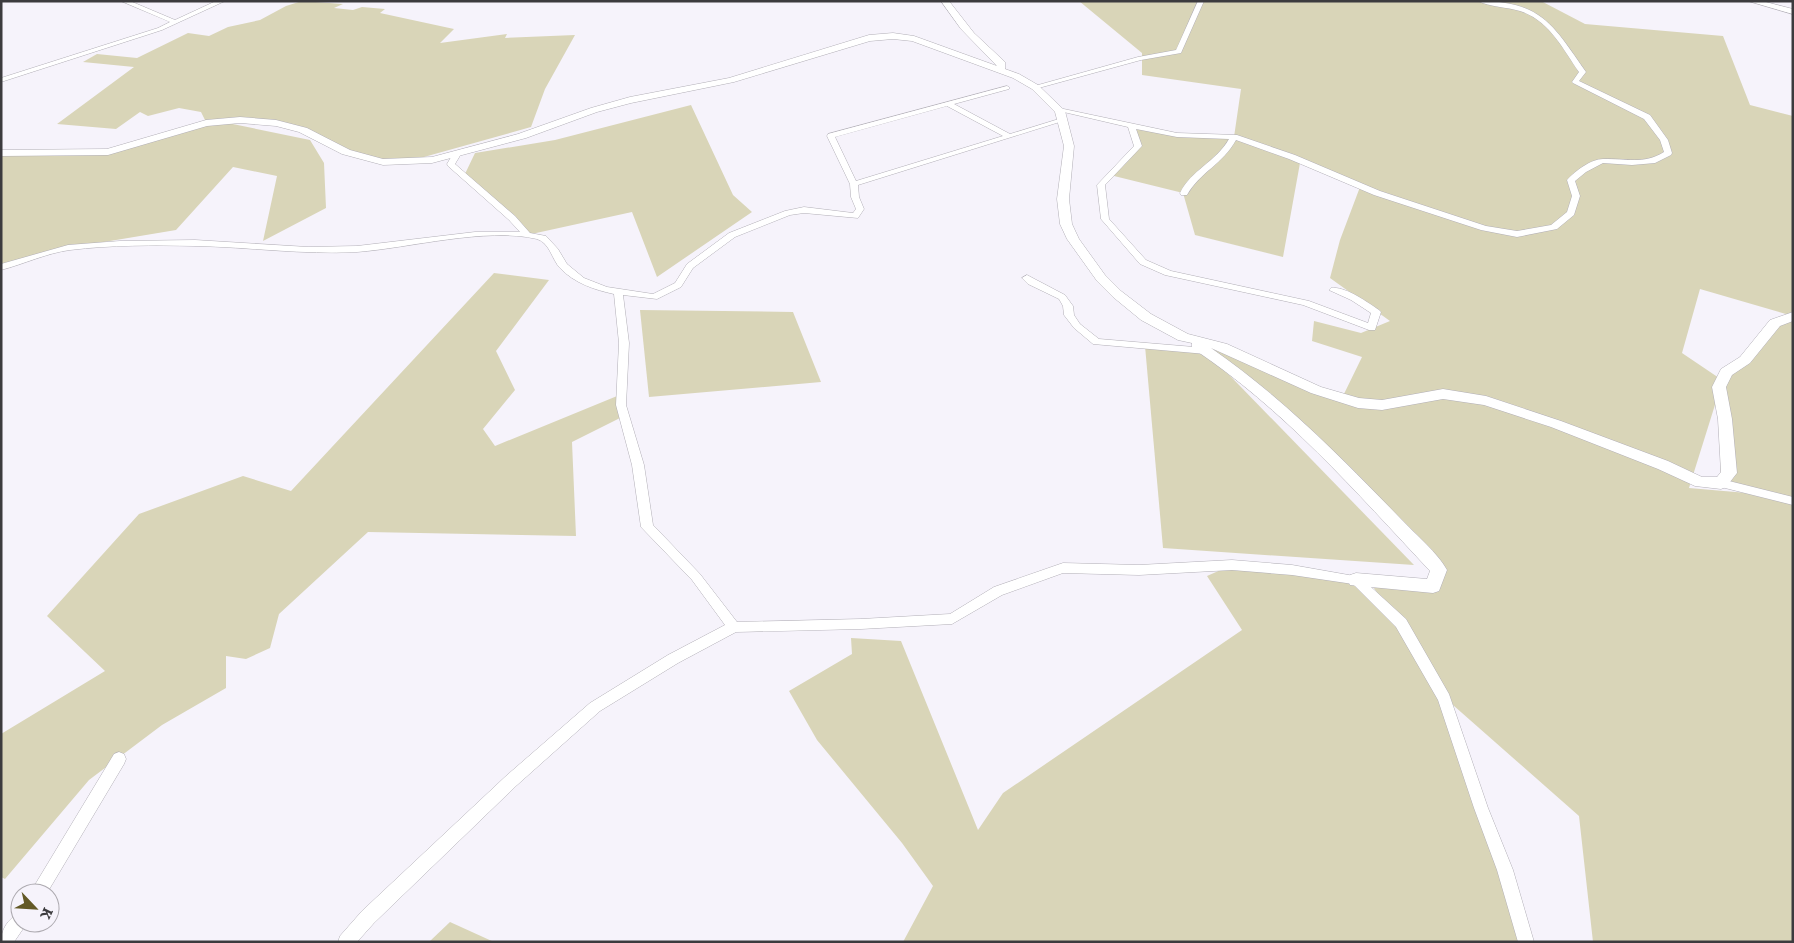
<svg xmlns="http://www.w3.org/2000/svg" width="1794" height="943" font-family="Literata,serif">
  <rect width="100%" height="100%" fill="#f6f3fb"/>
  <g fill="#d9d5b8" fill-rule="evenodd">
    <path d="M302 1 343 4 334 8 353 10 362 7 385 9 380 13 454 29 440 43 507 34 505 38 575 35 545 89 531 127 406 162 365 158 303 130 276 123 223 122 310 140 324 163 326 208 263 241 277 176 233 167 176 230 68 248 1 268V151L108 152 206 122 201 112 179 108 148 116 140 112 116 129 57 124 134 67 83 62 97 54 137 58 188 33 209 36 228 27 260 20 286 6Z"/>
    <path d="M1079 1H1541L1585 24 1723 36 1750 105 1793 116V316L1700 289 1682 353 1722 380 1782 320 1793 318V942H1593L1579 816 1445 698 1526 942H903L933 886 902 843 817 740 789 691 852 654 851 638 901 641 978 830 1003 793 1242 630 1207 576 1232 565 1356 580 1389 611 1370 582 1433 586 1439 570 1320 446 1200 342 1342 398 1362 357 1312 341 1314 321 1361 333 1390 321 1330 278 1340 240 1360 187 1300 163 1283 257 1195 235 1183 193 1110 175 1138 146 1131 125 1177 135 1234 137 1241 89 1142 75V53ZM1719 392 1721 483 1747 493 1689 488Z"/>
    <path d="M691 105 733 195 752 212 657 277 632 212 527 235 464 176 475 153 555 140Z"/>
    <path d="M494 273 549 280 496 351 515 390 483 429 495 446 622 394 624 416 572 442 576 536 368 532 279 614 270 648 246 659 226 656V688L162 725 89 780 5 879 1 877V734L105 671 47 616 139 514 243 476 291 491Z"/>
    <path d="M640 310 793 312 821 382 649 397Z"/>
    <path d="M1145 346 1206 351 1414 565 1163 548Z"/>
    <path d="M450 922 494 942H429Z"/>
  </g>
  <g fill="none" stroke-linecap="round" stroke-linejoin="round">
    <g stroke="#b2afb7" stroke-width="1">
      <g id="minor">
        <path d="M121 1H130L175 20 216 1H225L162 30 1 82V78L158 28 170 22Z"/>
        <path d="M1198 1H1204L1181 53 1141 60 1035 89 1031 87 1138 57 1176 50Z"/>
        <path d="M1478 1C1542 1 1553 25 1586 72L1579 81 1650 115 1668 140 1672 153 1671 155 1655 163 1632 165 1603 163 1586 172 1575 181 1580 196 1574 215 1557 229 1517 237 1481 230 1374 195 1289 159 1236 140C1223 164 1200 172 1187 195H1181L1180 193C1191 170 1216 162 1229 139L1177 137 1136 129 1142 146 1105 185 1109 219 1146 260 1171 271 1309 301 1368 323 1371 313 1351 300 1329 290 1331 288C1345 286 1367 302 1379 310L1381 312 1375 330H1369L1303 305 1165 275 1140 264 1101 219 1097 185 1134 146 1128 127 1055 110 1059 108 1177 133 1237 135 1295 155 1380 191 1486 226 1517 231 1551 225 1567 212 1572 196 1567 180C1575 171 1591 159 1603 159 1626 158 1643 165 1664 152L1660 140 1644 119 1573 83 1572 82 1579 72C1563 49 1549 20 1520 11 1507 7 1490 7 1478 1Z"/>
        <path d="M1007 86 1009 87V89L954 104 1010 134 1062 118 1066 120 858 185 859 197 864 209 858 218 804 213 790 215 735 237 693 268 681 287 657 299 623 295 629 343 626 405 644 465 653 525 700 574 737 622 861 619 950 614 994 587 1063 563 1139 565 1232 560 1292 565 1360 577 1406 619 1449 694 1488 808 1513 870 1534 942H1518L1497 870 1474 808 1438 700 1396 627 1353 584 1292 575 1232 570 1139 575 1063 573 1002 595 952 624 861 629 736 632 678 663 600 711 516 786 374 923 357 942H338L340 936 362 911 506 776 590 703 668 655 725 625 692 580 641 527 632 465 616 405 619 343 614 294C595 290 574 283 560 268 552 260 550 243 537 239 486 227 410 248 357 252 303 255 249 247 195 246 154 245 111 245 70 250 47 253 24 264 1 270V264L68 245 120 241 195 240 308 247 357 246 475 232H520L509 220 448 166 447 164 454 152H457L461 154 455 164 515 216 530 233 546 236 558 249 567 264 584 278 607 287 653 294 675 283 687 264 729 233 785 211 804 207 853 213 856 209 851 197 850 184 827 136 828 134ZM947 106 1003 136 856 181 835 137Z"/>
        <path d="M1027 275 1065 295 1073 306 1074 315 1080 324 1099 339 1206 348 1211 351 1206 354 1093 344 1074 328 1064 315 1063 306 1059 299 1028 284 1022 278Z"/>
        <path d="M1721 479 1793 497V505L1717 486 1715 483 1717 480Z"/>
        <path d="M119 752 124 754 126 759 124 764 47 893H30L114 754Z"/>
        <path d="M20 913V923H27L14 942H1C1 930 8 918 20 913Z"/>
      </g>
    </g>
    <g stroke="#b2afb7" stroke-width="1">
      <g id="tertiary">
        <path d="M941 1H949L974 33 1005 62V69L1019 74 1038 85 1065 111 1074 146 1069 199 1072 224 1079 239 1105 275 1121 291 1151 314 1188 334 1227 344 1321 387 1359 398 1382 400 1443 389 1486 396 1561 421 1668 461 1702 477H1717L1721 472 1718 419 1712 387 1721 369 1740 357 1770 320 1793 312V321L1780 326 1750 363 1732 375 1726 387 1732 419 1737 473 1726 487 1721 489 1695 486 1658 469 1551 427 1484 405 1443 399 1382 410 1358 408 1311 393 1211 348C1282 397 1342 458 1401 519 1415 534 1438 553 1447 570L1439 591 1433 593 1350 585 1348 580 1350 575 1356 573 1427 579 1430 571C1356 492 1283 408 1192 348V343L1178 340 1141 320 1113 297 1097 281 1067 239 1060 224 1057 199 1064 146 1055 112 1032 89 1013 78 912 41 893 39 870 41 734 82 631 103 597 112 526 138 432 163 383 165 342 154 299 132 276 126 240 123 207 126 108 155 1 156V150L107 149 206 120 240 117 276 120 307 128 350 150 383 159 432 157 518 134 591 108 630 97 729 78 869 35 893 33 914 36 997 66 961 29Z"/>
        <path d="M1748 1H1762L1793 9V14Z"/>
      </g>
    </g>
    <use href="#minor" fill="#fff" fill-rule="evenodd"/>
    <use href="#tertiary" fill="#fff" fill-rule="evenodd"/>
  </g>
  <rect width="1794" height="943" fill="none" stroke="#3c3b3e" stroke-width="5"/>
  <g transform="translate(35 908) rotate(115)"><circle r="24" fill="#f6f3fb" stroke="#aca9af"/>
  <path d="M0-4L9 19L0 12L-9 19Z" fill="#635926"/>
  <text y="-8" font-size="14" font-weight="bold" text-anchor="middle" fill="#3c3b3e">K</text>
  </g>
</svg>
